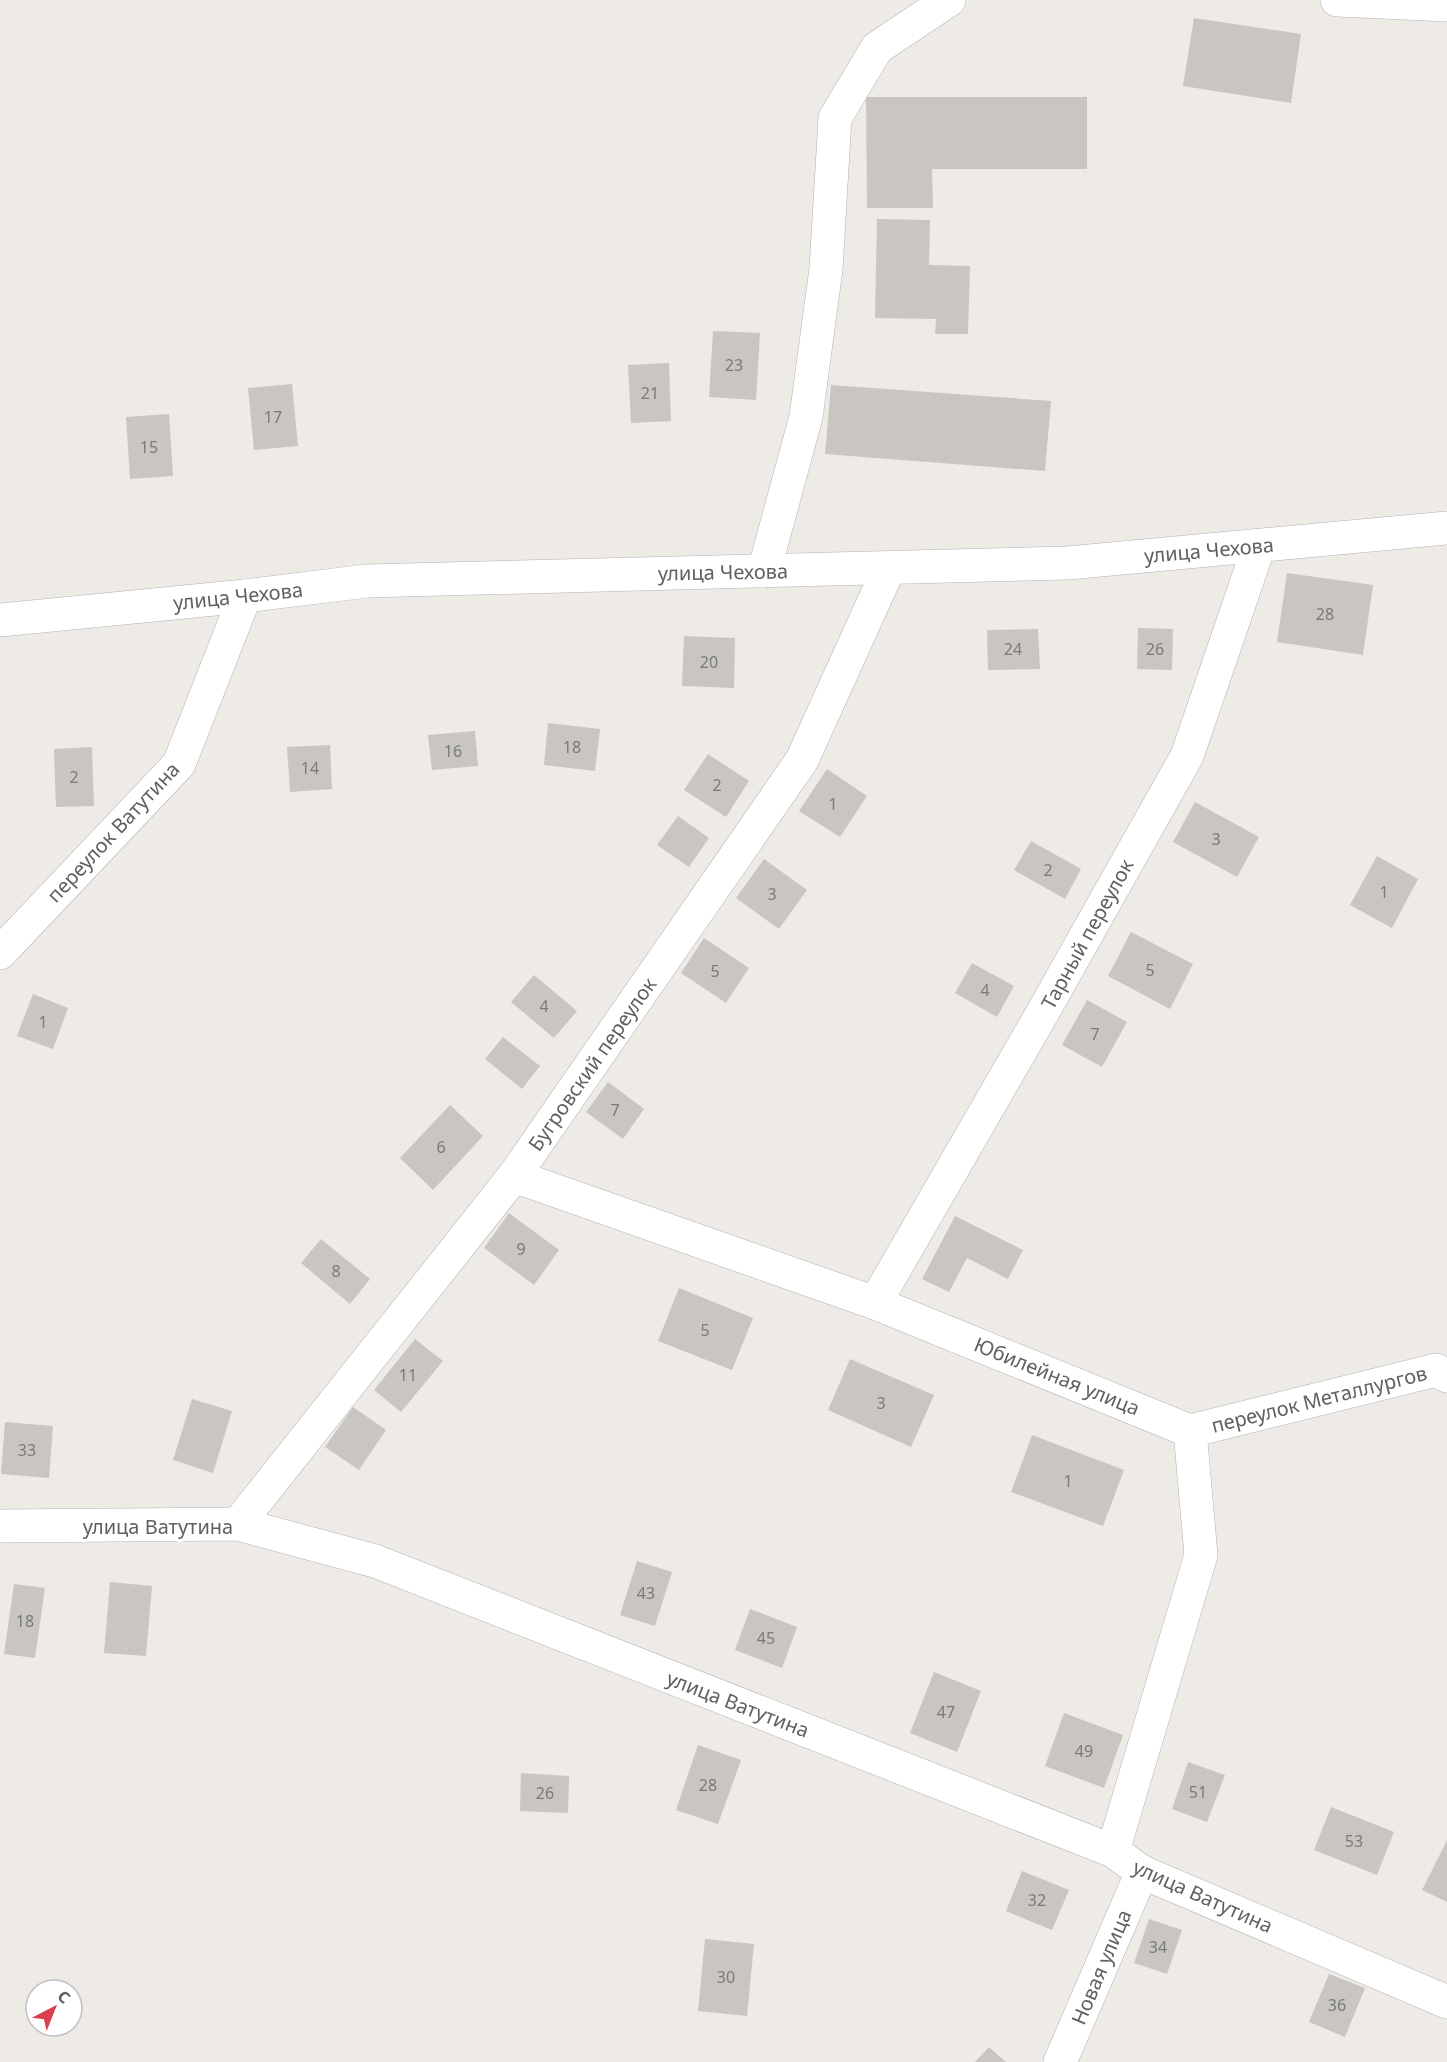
<svg xmlns="http://www.w3.org/2000/svg" width="1447" height="2062" font-family="'Noto Sans',sans-serif">
  <rect width="100%" height="100%" fill="#eeeae5"/>
  <g fill="#c9c5c1">
    <path d="M1194 18 1301 34 1291 103 1183 86Z"/>
    <path d="M866 97H1087V169H932L933 208H867Z"/>
    <path d="M877 219 930 220 929 265 970 266 968 334H935L936 319 875 318Z"/>
    <path d="M713 331 760 333 756 400 709 397Z"/>
    <path d="M669 363 671 421 631 423 628 365Z"/>
    <path d="M292 384 298 446 254 450 248 388Z"/>
    <path d="M831 385 1051 401 1045 471 825 454Z"/>
    <path d="M169 414 173 476 130 479 126 417Z"/>
    <path d="M1287 573 1373 585 1363 655 1277 642Z"/>
    <path d="M1138 628 1173 629 1172 670 1137 669Z"/>
    <path d="M1038 629 1040 669 988 670 987 630Z"/>
    <path d="M684 636 735 638 734 688 682 686Z"/>
    <path d="M548 723 600 729 595 771 544 765Z"/>
    <path d="M475 731 478 766 432 770 428 735Z"/>
    <path d="M330 745 332 789 290 792 287 747Z"/>
    <path d="M92 747 94 806 56 807 54 749Z"/>
    <path d="M708 754 749 781 726 817 684 790Z"/>
    <path d="M827 769 867 796 840 837 799 811Z"/>
    <path d="M1195 802 1259 837 1237 877 1173 842Z"/>
    <path d="M678 816 709 838 689 867 657 845Z"/>
    <path d="M1031 841 1081 869 1065 899 1014 870Z"/>
    <path d="M1377 856 1418 879 1392 928 1350 905Z"/>
    <path d="M764 859 807 890 779 929 736 898Z"/>
    <path d="M1131 932 1193 964 1170 1009 1108 976Z"/>
    <path d="M704 938 749 968 726 1003 681 973Z"/>
    <path d="M972 963 1014 986 997 1017 955 993Z"/>
    <path d="M534 975 577 1011 554 1038 511 1002Z"/>
    <path d="M33 994 68 1008 53 1049 17 1036Z"/>
    <path d="M1087 1000 1127 1022 1102 1067 1062 1045Z"/>
    <path d="M503 1037 540 1066 522 1089 485 1059Z"/>
    <path d="M608 1082 644 1109 623 1139 586 1112Z"/>
    <path d="M450 1105 483 1136 433 1190 400 1158Z"/>
    <path d="M509 1213 559 1250 534 1285 484 1248Z"/>
    <path d="M955 1216 1023 1250 1008 1279 967 1258 949 1292 922 1279Z"/>
    <path d="M321 1239 370 1279 350 1304 301 1263Z"/>
    <path d="M679 1288 753 1318 732 1370 658 1341Z"/>
    <path d="M415 1339 443 1361 401 1412 374 1390Z"/>
    <path d="M850 1359 934 1395 911 1447 828 1410Z"/>
    <path d="M192 1399 232 1411 213 1473 173 1460Z"/>
    <path d="M353 1407 386 1430 359 1470 325 1447Z"/>
    <path d="M5 1422 53 1426 49 1478 1 1474Z"/>
    <path d="M1032 1435 1124 1470 1103 1526 1011 1492Z"/>
    <path d="M637 1561 672 1572 655 1626 620 1615Z"/>
    <path d="M110 1582 152 1586 146 1656 104 1653Z"/>
    <path d="M14 1584 45 1588 35 1658 4 1654Z"/>
    <path d="M750 1609 797 1627 782 1668 735 1650Z"/>
    <path d="M934 1672 981 1691 957 1752 910 1733Z"/>
    <path d="M1064 1713 1123 1735 1104 1788 1045 1766Z"/>
    <path d="M698 1745 741 1760 718 1824 676 1810Z"/>
    <path d="M1188 1762 1225 1775 1207 1822 1172 1809Z"/>
    <path d="M521 1773 569 1776 568 1813 520 1811Z"/>
    <path d="M1331 1807 1394 1832 1377 1875 1314 1850Z"/>
    <path d="M1447 1840V1902L1422 1890Z"/>
    <path d="M1022 1871 1069 1890 1052 1930 1006 1911Z"/>
    <path d="M1149 1919 1182 1930 1167 1974 1134 1963Z"/>
    <path d="M705 1939 754 1944 747 2016 698 2011Z"/>
    <path d="M1329 1974 1365 1988 1345 2037 1309 2022Z"/>
    <path d="M989 2047 1006 2062H975Z"/>
  </g>
  <g fill="none" stroke-linecap="round" stroke-linejoin="round">
    <g stroke="#b0b3b6" stroke-width="34">
      <g id="minor">
        <path d="M1337 0 1447 5"/>
        <path d="M764 571 806 417 826 269 835 118 877 48 949 0"/>
        <path d="M0 620 245 596 367 581 1068 563 1447 528"/>
        <path d="M0 953 179 764 245 596"/>
        <path d="M514 1176 875 1303 1190 1431 1201 1555 1113 1851"/>
        <path d="M875 1303 1039 1019 1187 756 1259 546"/>
        <path d="M1190 1431 1436 1370 1447 1376"/>
        <path d="M238 1524 514 1176 802 760 889 568"/>
        <path d="M0 1526 238 1524 375 1561 1113 1851 1142 1872 1447 2002"/>
        <path d="M1060 2062 1142 1872"/>
      </g>
    </g>
    <use href="#minor" stroke="#fff" stroke-width="33"/>
  </g>
  <g text-anchor="middle" dominant-baseline="central" stroke-width="6" stroke-linejoin="round" paint-order="stroke">
    <g font-size="16" fill="#787a7b">
      <text x="734" y="365">23</text>
      <text x="650" y="393">21</text>
      <text x="273" y="417">17</text>
      <text x="149" y="447">15</text>
      <text x="1325" y="614">28</text>
      <text x="1013" y="649">24</text>
      <text x="1155" y="649">26</text>
      <text x="709" y="662">20</text>
      <text x="572" y="747">18</text>
      <text x="453" y="751">16</text>
      <text x="310" y="768">14</text>
      <text x="74" y="777">2</text>
      <text x="717" y="785">2</text>
      <text x="833" y="804">1</text>
      <text x="1216" y="839">3</text>
      <text x="1048" y="870">2</text>
      <text x="1384" y="892">1</text>
      <text x="772" y="894">3</text>
      <text x="1150" y="970">5</text>
      <text x="715" y="971">5</text>
      <text x="985" y="990">4</text>
      <text x="544" y="1006">4</text>
      <text x="43" y="1022">1</text>
      <text x="1095" y="1034">7</text>
      <text x="615" y="1110">7</text>
      <text x="441" y="1147">6</text>
      <text x="521" y="1249">9</text>
      <text x="336" y="1271">8</text>
      <text x="705" y="1330">5</text>
      <text x="408" y="1375">11</text>
      <text x="881" y="1403">3</text>
      <text x="27" y="1450">33</text>
      <text x="1068" y="1481">1</text>
      <text x="646" y="1593">43</text>
      <text x="25" y="1621">18</text>
      <text x="766" y="1638">45</text>
      <text x="946" y="1712">47</text>
      <text x="1084" y="1751">49</text>
      <text x="708" y="1785">28</text>
      <text x="1198" y="1792">51</text>
      <text x="545" y="1793">26</text>
      <text x="1354" y="1841">53</text>
      <text x="1037" y="1900">32</text>
      <text x="1158" y="1947">34</text>
      <text x="726" y="1977">30</text>
      <text x="1337" y="2005">36</text>
    </g>
    <g font-size="20" fill="#5d6164" stroke="#fff">
      <text transform="translate(1209 550) rotate(-5)">улица Чехова</text>
      <text transform="translate(723 572) rotate(-1)">улица Чехова</text>
      <text transform="translate(238 596) rotate(-6)">улица Чехова</text>
      <text transform="translate(113 832) rotate(-47)">переулок Ватутина</text>
      <text transform="translate(1087 934) rotate(-61)">Тарный переулок</text>
      <text transform="translate(592 1064) rotate(-55)">Бугровский переулок</text>
      <text transform="translate(1057 1376) rotate(22)">Юбилейная улица</text>
      <text transform="translate(1319 1399) rotate(-14)">переулок Металлургов</text>
      <text x="158" y="1526">улица Ватутина</text>
      <text transform="translate(738 1704) rotate(21)">улица Ватутина</text>
      <text transform="translate(1203 1896) rotate(24)">улица Ватутина</text>
      <text transform="translate(1101 1967) rotate(-67)">Новая улица</text>
    </g>
  </g>
  <g transform="translate(54 2008) rotate(42)"><circle r="28" fill="#ffffff" stroke="#bec0c1" stroke-width="1.5"/>
  <path d="M0-4.5L10 22L0 15L-10 22Z" fill="#da3f4f"/>
  <text y="-9" font-size="16" font-weight="bold" text-anchor="middle" fill="#5d6164">С</text>
  </g>
</svg>
